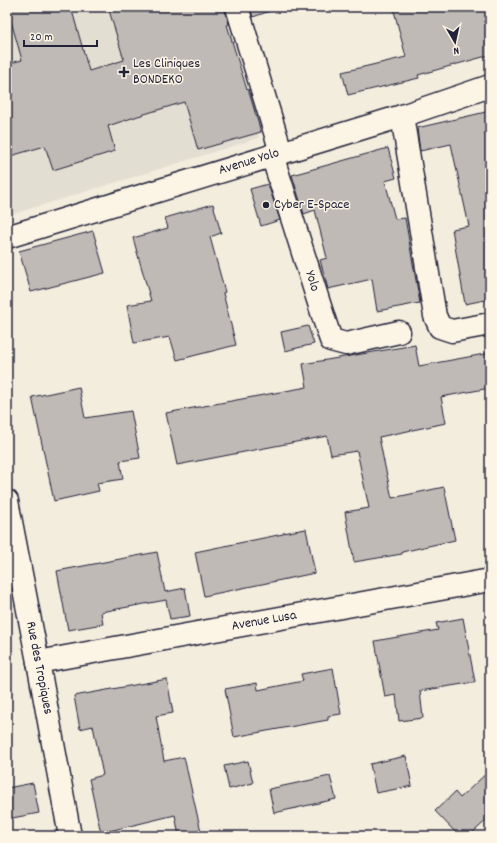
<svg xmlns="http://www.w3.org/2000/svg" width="497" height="843" font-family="Dekko,sans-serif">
  <rect width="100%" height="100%" fill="#f3edde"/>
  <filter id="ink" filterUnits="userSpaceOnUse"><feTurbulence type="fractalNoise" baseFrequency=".025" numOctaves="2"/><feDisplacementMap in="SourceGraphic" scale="8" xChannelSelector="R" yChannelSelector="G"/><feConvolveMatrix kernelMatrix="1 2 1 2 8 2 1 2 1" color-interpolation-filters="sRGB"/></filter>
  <g filter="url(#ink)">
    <path fill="#e3ded2" d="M7 7H224L259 138 7 216Z"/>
    <g fill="#bfbab6" stroke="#22223b">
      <path d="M7 7H71L89 71 124 60 108 7H225V11L229 24 227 25 247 90 248 89 261 132 198 150 184 102 138 116 108 126 115 151 53 170 45 146 7 157V64L22 60Z"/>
      <path d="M250 7H269L270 11 253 17Z"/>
      <path d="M393 7H490V55L418 75 419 78 348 95 342 72 406 57Z"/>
      <path d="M490 111V299L465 304 452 229 469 226 451 144 420 151 417 128Z"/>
      <path d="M388 148 396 178 385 181 395 219 405 218 420 303 377 311 372 279 328 289 320 260 327 258 315 210 304 214 292 175Z"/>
      <path d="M268 184 280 220 261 226 250 189Z"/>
      <path d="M213 204 221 233 210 237 225 292 223 293 236 345 177 360 170 337 134 343 127 305 151 301 133 238 168 228 165 218Z"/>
      <path d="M93 231 105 273 31 292 19 251Z"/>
      <path d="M308 326 314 344 285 351 281 332Z"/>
      <path d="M415 345 419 366 490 353V388L441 397 446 423 379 437 384 462 392 498 444 487 455 540 402 552V554L354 562 345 512 369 508 357 451 331 455 327 436 177 465 166 413 307 387 303 364Z"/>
      <path d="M79 387 85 418 131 411 140 458 120 461 123 479 97 483 99 491 54 501 32 397Z"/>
      <path d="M306 529 315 573 204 596 195 552 283 534V533Z"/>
      <path d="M157 552 165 592 185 588 190 616 170 619 166 600 101 612 103 624 68 630 57 571Z"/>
      <path d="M463 618 475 682 420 691 423 718 399 721 396 695 385 697 375 641 438 630 436 623Z"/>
      <path d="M333 668 341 714 328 716V720L234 737 225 689 257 683 258 690 303 681 301 674Z"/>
      <path d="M167 679 173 713 156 716 164 761 184 757 202 836H179L175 815 101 833 89 779 103 775 93 726 80 729 74 696Z"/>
      <path d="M406 756 412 786 376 793 370 764Z"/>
      <path d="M248 761 253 783 229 789 224 766Z"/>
      <path d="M490 770V817L469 836H459L435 811 455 792 460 798Z"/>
      <path d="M330 776 336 799 274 813 269 789Z"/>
      <path d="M33 783 39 813 7 819V788Z"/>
    </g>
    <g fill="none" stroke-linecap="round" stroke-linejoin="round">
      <g stroke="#22223b" stroke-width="25">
        <g id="street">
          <path d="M237 7 281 152"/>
          <path d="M402 116 435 316 440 327 452 331 490 324"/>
          <path d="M272 155 325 322 331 340 346 344 399 332"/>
          <path d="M7 501 38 662 70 836"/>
          <path d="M38 662 490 580"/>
        </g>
      </g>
      <g stroke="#22223b" stroke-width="25">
        <path id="secondary" d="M7 237 402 116 490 86"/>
      </g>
      <use href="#street" stroke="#fcf5e5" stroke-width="22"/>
      <use href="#secondary" stroke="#fcf5e5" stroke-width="22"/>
    </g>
  </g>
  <g fill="#22223b" stroke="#fcf5e5" stroke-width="1.5">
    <path d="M122 66h4v4h4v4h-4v4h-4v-4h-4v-4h4z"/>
    <circle cx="266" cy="205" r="4"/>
  </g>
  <g text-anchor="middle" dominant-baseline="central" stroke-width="3" stroke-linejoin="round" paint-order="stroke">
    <g font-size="14" fill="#22223b" stroke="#fcf5e5" text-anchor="start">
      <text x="133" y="64">Les Cliniques<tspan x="133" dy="16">BONDEKO</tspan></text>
      <text x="274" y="205">Cyber E-Space</text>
    </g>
    <g font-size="14" fill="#22223b" stroke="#fcf5e5">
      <text transform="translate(249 162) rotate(-17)">Avenue Yolo</text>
      <text transform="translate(312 281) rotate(73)">Yolo</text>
      <text transform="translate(264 621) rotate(-10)">Avenue Lusa</text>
      <text transform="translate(39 668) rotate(79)">Rue des Tropiques</text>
    </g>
  </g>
  <rect width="497" height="843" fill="none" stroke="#fcf5e5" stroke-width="24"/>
  <rect x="12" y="12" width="473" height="819" fill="none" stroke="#22223b" stroke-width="1.5" filter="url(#ink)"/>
  <g transform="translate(455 42) rotate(171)" stroke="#fcf5e5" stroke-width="3" paint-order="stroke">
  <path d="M0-3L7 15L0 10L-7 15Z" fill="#22223b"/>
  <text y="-6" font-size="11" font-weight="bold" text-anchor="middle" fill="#22223b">N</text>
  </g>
  <path d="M24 40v6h73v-6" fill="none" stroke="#22223b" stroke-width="2"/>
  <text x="30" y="40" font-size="12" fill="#22223b" stroke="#fcf5e5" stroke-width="3" paint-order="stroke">20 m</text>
</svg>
